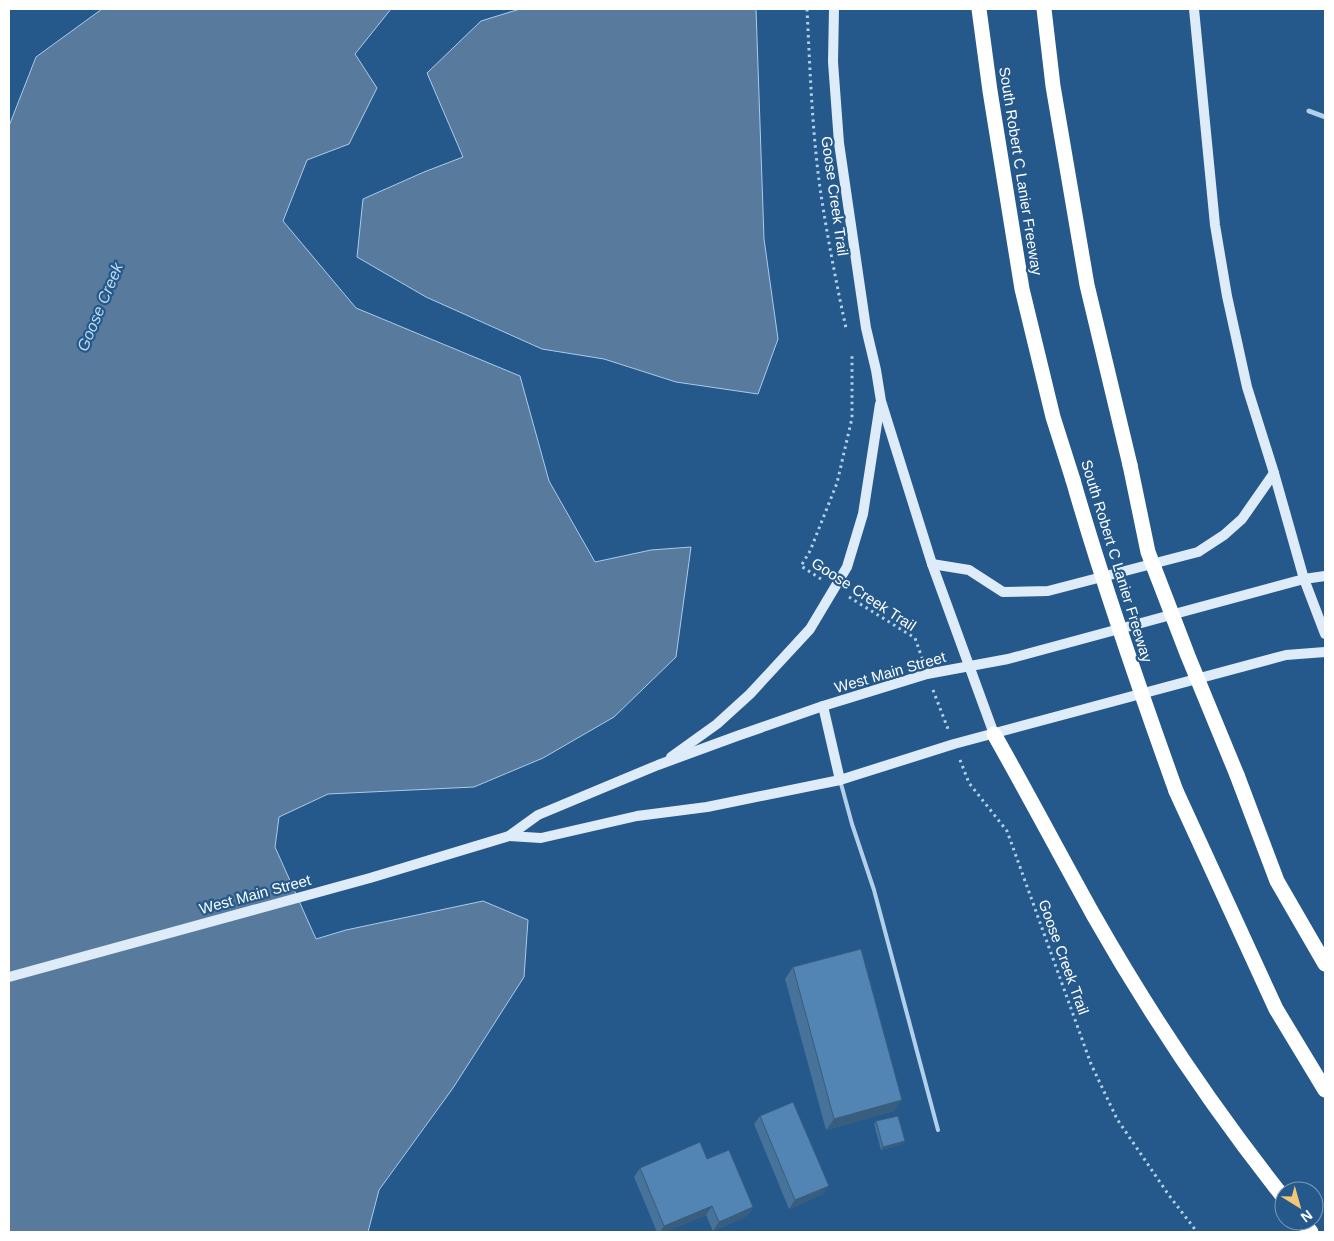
<svg xmlns="http://www.w3.org/2000/svg" width="1334" height="1241" font-family="Arial,sans-serif">
  <rect width="100%" height="100%" fill="#25598b"/>
  <g fill="#587b9d" stroke="#a8cceb">
    <path d="M102 9H391L355 54 377 88 349 144 307 160 283 221 356 308 520 376 549 481 595 562 651 550 691 547 676 657 614 717 543 758 474 787 328 794 279 817 275 847 316 939 346 930 483 901 528 920 524 977 453 1088 379 1190 368 1232H9V126L36 57Z"/>
    <path d="M520 9H756L764 239 778 339 758 394 676 382 604 359 542 349 426 297 357 257 363 199 424 172 463 157 427 73 481 21Z"/>
  </g>
  <g fill="none" stroke-linecap="round" stroke-linejoin="round">
    <g stroke="#b3d0ea" stroke-width="3" stroke-dasharray="2.5 4" stroke-linecap="butt">
      <path d="M807 9C810 69 812 129 820 188 827 235 836 282 846 328"/>
      <path d="M821 579 801 566 810 551 837 483 852 418V353"/>
      <path d="M849 597 915 638 922 658"/>
      <path d="M933 690 948 729"/>
      <path d="M960 760 969 783 1007 831 1091 1064 1117 1119 1168 1194 1197 1232"/>
    </g>
    <path stroke="#b3d0ea" stroke-width="4" d="M840 780 852 824 874 890 938 1130"/>
    <path stroke="#b3d0ea" stroke-width="5" d="M1309 111 1325 117"/>
    <g stroke="#deebf8" stroke-width="10">
      <path d="M834 9 833 62 839 143 866 328 876 370 881 401 932 564 994 734"/>
      <path d="M1194 9 1215 225 1227 296 1247 387 1274 473 1304 579 1325 634"/>
      <path d="M932 564 969 570 1003 592 1048 591 1198 552 1224 535 1242 519 1274 473"/>
      <path d="M823 706 840 780"/>
      <path d="M671 757 717 724 750 694 810 629 847 567 863 514 880 404"/>
      <path d="M509 836 541 838 637 816 707 807 840 780 954 744 1286 655 1325 652"/>
      <path d="M9 977 370 878 509 836 538 815 658 765 737 736 823 706 927 674 1008 659 1304 579 1325 576"/>
    </g>
    <g stroke="#fff" stroke-width="15">
      <path d="M979 9 990 91 1022 289 1053 417 1073 480"/>
      <path d="M1044 9 1053 86 1087 285 1130 465"/>
      <path d="M994 734C1028 794 1060 855 1094 916 1149 1013 1215 1111 1284 1198"/>
      <path d="M1237 775 1277 881 1325 964"/>
      <path d="M1176 791 1276 1009 1325 1090"/>
      <path d="M1302 1221 1311 1232"/>
    </g>
    <g stroke="#fff" stroke-width="15">
      <path d="M1130 465 1148 552 1188 656 1237 775"/>
      <path d="M1073 480C1103 585 1139 688 1176 791"/>
    </g>
  </g>
  <g fill="#47729a">
    <path d="M793 967 894 1111 826 1130 785 979Z"/>
    <path d="M760 1116 823 1194 789 1209 754 1124Z"/>
    <path d="M876 1121 903 1144 881 1150 874 1124Z"/>
    <path d="M707 1159 753 1207 747 1216 713 1231 706 1215 665 1232H657L634 1177 640 1168Z"/>
  </g>
  <g fill="#395d7d">
    <path d="M902 1100 894 1111 826 1130 834 1119Z"/>
    <path d="M905 1141 903 1144 881 1150 883 1147Z"/>
    <path d="M829 1186 823 1194 789 1209 795 1200Z"/>
    <path d="M712 1206 706 1215 665 1232H660L664 1226Z"/>
    <path d="M753 1207 747 1216 713 1231 719 1222Z"/>
  </g>
  <g fill="#5285b3" stroke="#395d7d">
    <path d="M861 949 902 1100 834 1119 793 967Z"/>
    <path d="M793 1102 829 1186 795 1200 760 1116Z"/>
    <path d="M898 1116 905 1141 883 1147 876 1121Z"/>
    <path d="M700 1142 707 1159 729 1150 753 1207 719 1222 712 1206 664 1226 640 1168Z"/>
  </g>
  <g text-anchor="middle" dominant-baseline="central" stroke-width="4.5" stroke-linejoin="round" paint-order="stroke">
    <g font-size="15" fill="#fff" stroke="#25598b">
      <text transform="translate(1021 171) rotate(81)">South Robert C Lanier Freeway</text>
      <text transform="translate(835 196) rotate(82)">Goose Creek Trail</text>
      <text transform="translate(1117 561) rotate(73)">South Robert C Lanier Freeway</text>
      <text transform="translate(864 594) rotate(33)">Goose Creek Trail</text>
      <text transform="translate(890 672) rotate(-16)">West Main Street</text>
      <text transform="translate(255 894) rotate(-15)">West Main Street</text>
      <text transform="translate(1064 957) rotate(70)">Goose Creek Trail</text>
    </g>
    <g font-size="16" font-style="italic" fill="#bfdaf1" stroke="#25598b">
      <text transform="translate(100 307) rotate(-67)">Goose Creek</text>
    </g>
  </g>
  <rect width="1334" height="1241" fill="none" stroke="#ffffff" stroke-width="20"/>
  <g transform="translate(1299 1206) rotate(143)"><circle r="24" fill="#25598b" stroke="#7c9bb9"/>
  <path d="M0-4L9 19L0 12L-9 19Z" fill="#f3c778"/>
  <text y="-8" font-size="14" font-weight="bold" text-anchor="middle" fill="#ffffff">N</text>
  </g>
</svg>
